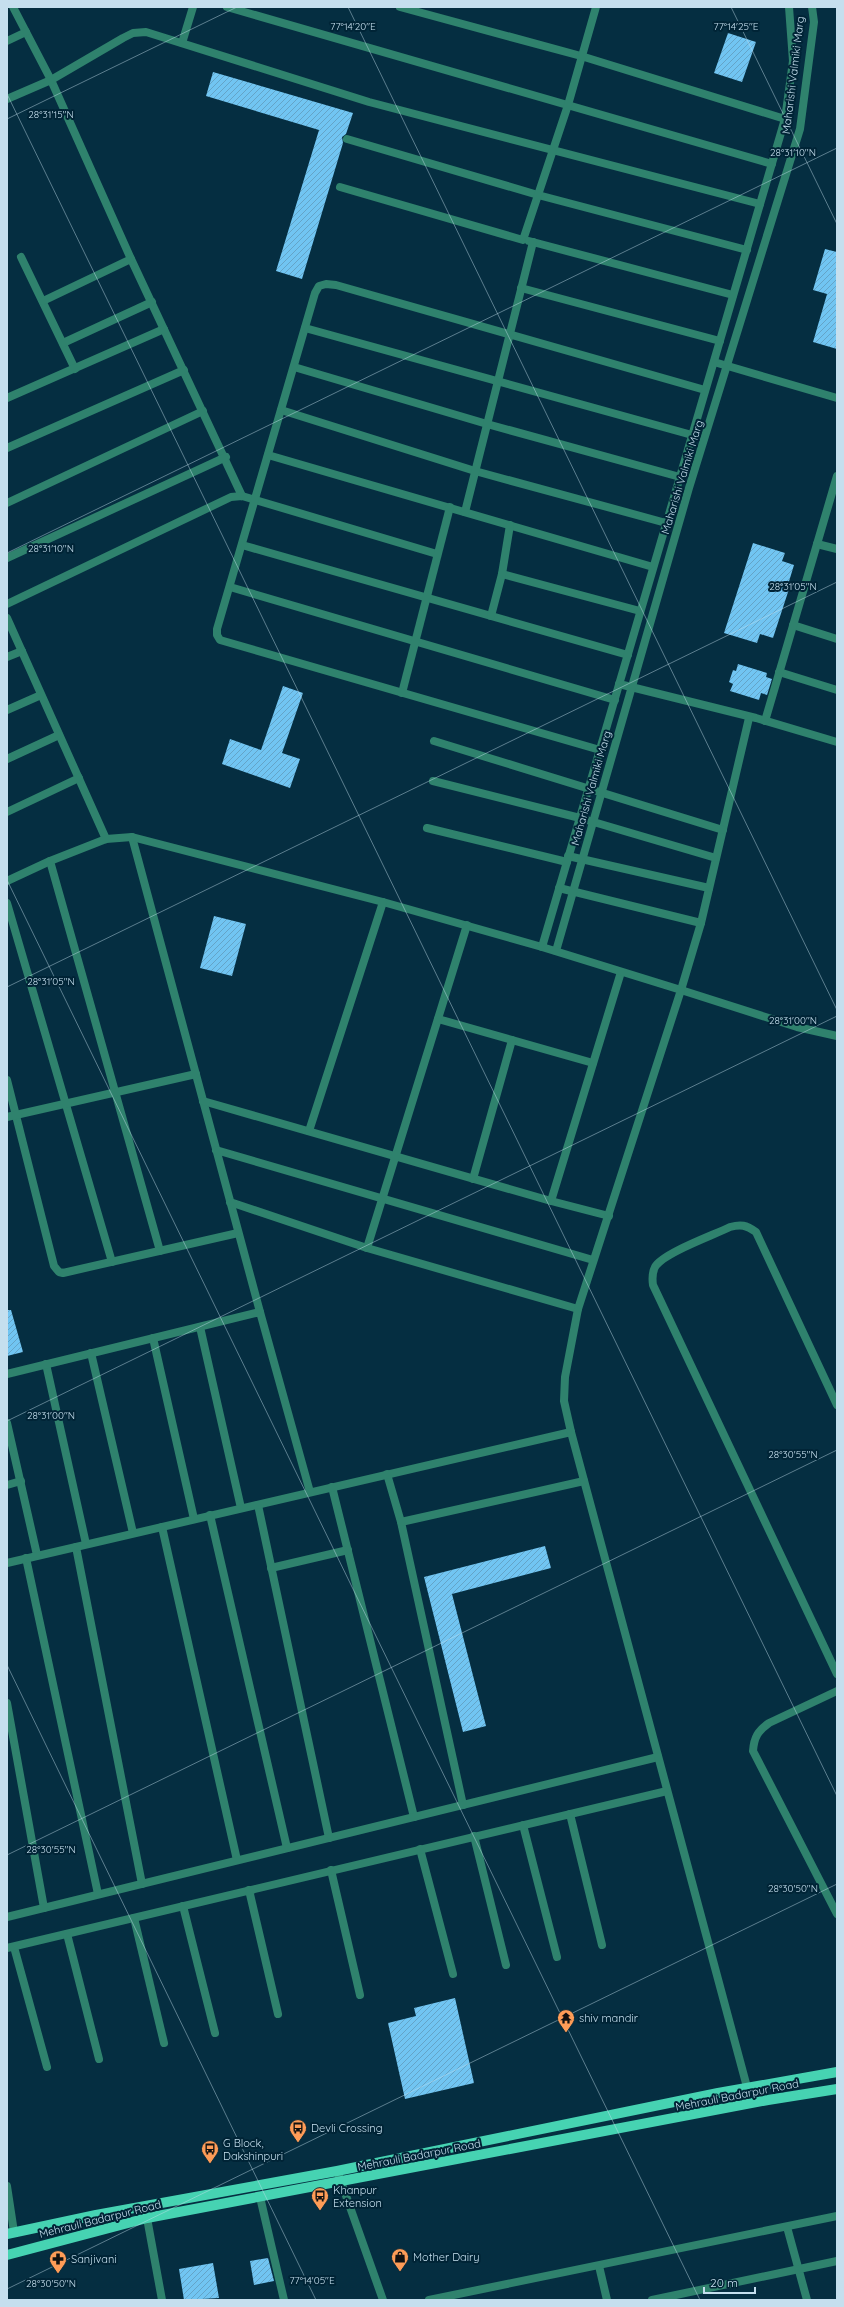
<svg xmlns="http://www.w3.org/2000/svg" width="844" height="2307" font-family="Quicksand,sans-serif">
  <defs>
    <pattern id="building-hatch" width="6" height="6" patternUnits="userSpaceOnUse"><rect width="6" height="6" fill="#71c5f2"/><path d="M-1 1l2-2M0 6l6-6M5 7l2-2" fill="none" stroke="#64a4c7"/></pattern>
  </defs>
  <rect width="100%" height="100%" fill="#052e41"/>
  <g fill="url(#building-hatch)">
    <path d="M728 33 756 42 742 82 714 73Z"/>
    <path d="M213 72 353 113 346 134 342 137 343 143 302 279 276 271 319 130 206 96Z"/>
    <path d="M825 249 837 252V349L813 342 827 294 813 290Z"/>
    <path d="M753 543 785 553 782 561 794 565 787 588 789 589 773 638 760 634 757 643 724 633Z"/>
    <path d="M738 664 767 673 766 677 772 679 767 695 761 693 759 700 730 691 733 684 729 682 733 670 736 671Z"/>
    <path d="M283 686 303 693 282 753 300 759 290 788 222 764 230 739 261 750Z"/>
    <path d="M214 916 246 924 232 976 200 968Z"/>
    <path d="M7 1310H11L23 1352 7 1356Z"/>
    <path d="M545 1546 551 1568 452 1594 486 1726 463 1732 424 1577Z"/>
    <path d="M455 1998 474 2083 405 2099 388 2023 416 2016 414 2008Z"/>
    <path d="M268 2258 274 2281 254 2285 250 2261Z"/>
    <path d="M213 2263 219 2298 184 2300 179 2269Z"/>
  </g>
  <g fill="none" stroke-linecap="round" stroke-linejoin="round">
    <g stroke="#2f826d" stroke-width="8">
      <path d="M837 1405 756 1232C746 1225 741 1224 730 1227 714 1235 663 1253 655 1267 652 1273 652 1278 653 1285L837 1674"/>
      <path d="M837 1691 769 1723C758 1731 754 1737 753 1751L837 1914"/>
    </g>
    <g stroke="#2f826d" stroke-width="8">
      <path d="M13 7 51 80 131 259 242 496"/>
      <path d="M227 7 772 164"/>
      <path d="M400 7 581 56 785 119"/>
      <path d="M7 41 26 32"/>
      <path d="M182 43 193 7"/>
      <path d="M7 99 51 80 123 38 133 33 146 32 369 102 760 204"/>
      <path d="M347 139 538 195 747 250"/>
      <path d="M340 187 523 240 568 105 596 7"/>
      <path d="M529 241 733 295"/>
      <path d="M21 257 75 369"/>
      <path d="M521 288 720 341"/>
      <path d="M43 301 131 259"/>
      <path d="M305 328 692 435"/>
      <path d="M63 343 152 302"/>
      <path d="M714 362 837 398"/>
      <path d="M294 367 487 424 680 477"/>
      <path d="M7 398 164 329"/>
      <path d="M281 410 475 471 666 523"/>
      <path d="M7 448 184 370"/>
      <path d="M268 455 653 567"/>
      <path d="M7 503 203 411"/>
      <path d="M465 512 533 242"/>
      <path d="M817 544 837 549"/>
      <path d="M242 545 628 655"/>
      <path d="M7 558 226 457"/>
      <path d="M502 574 640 611"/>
      <path d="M230 587 615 700"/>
      <path d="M7 604 231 497 242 496 437 554"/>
      <path d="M491 616 502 574 510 525"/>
      <path d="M7 618 106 839"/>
      <path d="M793 625 837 639"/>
      <path d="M7 657 22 651"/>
      <path d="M779 672 837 690"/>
      <path d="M619 684 756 718 837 742"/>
      <path d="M402 693 450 507"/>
      <path d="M7 710 41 695"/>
      <path d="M749 718 701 923 681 990 797 1027 837 1036"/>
      <path d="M765 721 837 476"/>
      <path d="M434 741 723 830"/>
      <path d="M600 750 220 640 217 635V629L315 293 319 286 326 284 336 285 705 390"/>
      <path d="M7 759 59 735"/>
      <path d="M433 781 580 818 716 858"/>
      <path d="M7 812 79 778"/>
      <path d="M427 828 567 862"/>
      <path d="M132 837 260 1312"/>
      <path d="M568 856 709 888"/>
      <path d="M50 861 160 1251"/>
      <path d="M7 881 50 861 106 839 132 837 383 902 542 947"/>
      <path d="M559 888 701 923"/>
      <path d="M7 903 112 1262"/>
      <path d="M438 1019 593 1063"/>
      <path d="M7 1080 54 1266 59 1272 63 1273 238 1233"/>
      <path d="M203 1101 551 1201 609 1216"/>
      <path d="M7 1117 196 1074"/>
      <path d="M309 1131 383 902"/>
      <path d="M216 1150 593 1260"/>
      <path d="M473 1179 512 1040"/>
      <path d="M551 1201 621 972"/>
      <path d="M230 1202 367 1248 578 1309"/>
      <path d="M367 1248 467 925"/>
      <path d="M200 1327 241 1508"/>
      <path d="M153 1338 194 1519"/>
      <path d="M91 1353 133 1533"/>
      <path d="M46 1364 86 1544"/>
      <path d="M7 1374 260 1312 310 1492"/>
      <path d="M7 1423 37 1555"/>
      <path d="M387 1474 401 1522 463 1805"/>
      <path d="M7 1485 21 1481"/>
      <path d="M332 1487 414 1817"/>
      <path d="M258 1505 329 1838"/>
      <path d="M210 1515 287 1848"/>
      <path d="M401 1522 584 1481"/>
      <path d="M162 1527 237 1860"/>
      <path d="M76 1547 142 1884"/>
      <path d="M26 1558 98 1894"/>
      <path d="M7 1563 571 1432"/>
      <path d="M271 1568 348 1550"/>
      <path d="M7 1703 44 1908"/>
      <path d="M570 1814 602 1945"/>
      <path d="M523 1825 557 1957"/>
      <path d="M474 1836 506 1965"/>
      <path d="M420 1849 453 1974"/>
      <path d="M331 1870 360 1995"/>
      <path d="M249 1890 278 2014"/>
      <path d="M183 1906 215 2033"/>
      <path d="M7 1917 658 1757"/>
      <path d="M134 1918 164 2043"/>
      <path d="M67 1934 99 2059"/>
      <path d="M14 1947 47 2067"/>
      <path d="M7 1948 667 1791"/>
      <path d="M339 2176 383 2300"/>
      <path d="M260 2197 284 2300"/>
      <path d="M147 2218 162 2300"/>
      <path d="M787 2227 807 2300"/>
      <path d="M599 2266 607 2300"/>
      <path d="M429 2300 837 2216"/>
      <path d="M652 2300 837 2261"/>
    </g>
    <g stroke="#2f826d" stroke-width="8">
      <path d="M556 951 689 488 800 129 814 22 812 7"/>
      <path d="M747 2087 571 1432 564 1401 565 1377 578 1309 681 990 542 947 785 119 793 61 789 7"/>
      <path d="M7 2186 14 2232"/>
    </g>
    <g stroke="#46d3b2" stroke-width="10">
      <path d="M7 2234 96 2215 337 2171 718 2093 837 2072"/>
      <path d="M7 2255 147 2218 768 2100 837 2089"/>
    </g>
  </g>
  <path fill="none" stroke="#c5dfee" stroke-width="1" stroke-opacity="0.45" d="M348 7 837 1010M731 7 837 224M7 94 837 1796M7 119 237 7M7 553 837 148M7 880 700 2300M7 987 837 582M7 1421 837 1016M7 1665 316 2300M7 1855 837 1450M7 2289 837 1884"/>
  <defs>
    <g id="temple-pin" transform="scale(0.9)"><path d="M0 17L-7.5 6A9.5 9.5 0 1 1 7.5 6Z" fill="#fe9c57" stroke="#002436"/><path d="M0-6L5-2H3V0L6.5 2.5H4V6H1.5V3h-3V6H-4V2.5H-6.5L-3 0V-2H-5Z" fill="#111"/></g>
    <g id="bus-pin" transform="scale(0.9)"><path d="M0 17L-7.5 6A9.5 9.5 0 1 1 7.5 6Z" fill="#fe9c57" stroke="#002436"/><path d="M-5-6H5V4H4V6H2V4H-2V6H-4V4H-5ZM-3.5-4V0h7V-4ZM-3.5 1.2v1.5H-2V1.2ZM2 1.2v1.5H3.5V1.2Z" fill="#111"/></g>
    <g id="shop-pin" transform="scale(0.9)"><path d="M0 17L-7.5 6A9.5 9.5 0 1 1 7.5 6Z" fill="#fe9c57" stroke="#002436"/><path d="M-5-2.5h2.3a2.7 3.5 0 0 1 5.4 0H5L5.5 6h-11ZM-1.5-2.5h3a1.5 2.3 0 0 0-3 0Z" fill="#111"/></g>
    <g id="pharmacy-pin" transform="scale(0.9)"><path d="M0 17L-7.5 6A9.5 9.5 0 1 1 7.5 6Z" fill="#fe9c57" stroke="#002436"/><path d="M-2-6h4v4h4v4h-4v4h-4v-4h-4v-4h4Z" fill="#111"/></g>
  </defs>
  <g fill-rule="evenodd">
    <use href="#temple-pin" x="566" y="2018"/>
    <use href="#bus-pin" x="298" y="2128"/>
    <use href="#bus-pin" x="210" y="2149"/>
    <use href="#bus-pin" x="320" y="2196"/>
    <use href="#shop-pin" x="400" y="2257"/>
    <use href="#pharmacy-pin" x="58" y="2259"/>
  </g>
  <g text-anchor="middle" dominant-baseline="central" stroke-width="4" stroke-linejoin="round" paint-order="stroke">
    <g font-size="11" fill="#c5dfee" stroke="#002436">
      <text transform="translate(793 75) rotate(-83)">Maharishi Valmiki Marg</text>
      <text transform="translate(682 477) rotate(-73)">Maharishi Valmiki Marg</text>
      <text transform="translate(591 788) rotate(-74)">Maharishi Valmiki Marg</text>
      <text transform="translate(737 2095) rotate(-11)">Mehrauli Badarpur Road</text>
      <text transform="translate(419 2155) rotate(-11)">Mehrauli Badarpur Road</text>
      <text transform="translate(100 2219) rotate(-14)">Mehrauli Badarpur Road</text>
    </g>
    <g font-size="11" fill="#c5dfee" stroke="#002436" text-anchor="start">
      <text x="579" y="2018">shiv mandir</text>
      <text x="311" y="2128">Devli Crossing</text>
      <text x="223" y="2143">G Block,<tspan x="223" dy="13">Dakshinpuri</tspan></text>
      <text x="333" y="2190">Khanpur<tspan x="333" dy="13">Extension</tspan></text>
      <text x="413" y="2257">Mother Dairy</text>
      <text x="71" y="2259">Sanjivani</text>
    </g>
  </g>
  <g font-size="10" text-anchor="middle" fill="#c5dfee" stroke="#002436" stroke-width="4" stroke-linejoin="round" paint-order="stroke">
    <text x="353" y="30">77°14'20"E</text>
    <text x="736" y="30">77°14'25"E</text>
    <text x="51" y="118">28°31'15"N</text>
    <text x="793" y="156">28°31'10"N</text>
    <text x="51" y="552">28°31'10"N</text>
    <text x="793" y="590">28°31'05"N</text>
    <text x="51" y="985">28°31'05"N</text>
    <text x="793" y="1024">28°31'00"N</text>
    <text x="51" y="1419">28°31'00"N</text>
    <text x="793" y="1458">28°30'55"N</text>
    <text x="51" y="1853">28°30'55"N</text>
    <text x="793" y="1892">28°30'50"N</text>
    <text x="312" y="2284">77°14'05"E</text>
    <text x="51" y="2287">28°30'50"N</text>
  </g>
  <rect width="844" height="2307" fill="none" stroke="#c5dfee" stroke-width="16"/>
  <path d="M704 2287v6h51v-6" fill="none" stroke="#c5dfee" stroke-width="2"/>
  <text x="710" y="2287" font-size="12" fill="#c5dfee" stroke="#002436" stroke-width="3" paint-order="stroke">20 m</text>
</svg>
